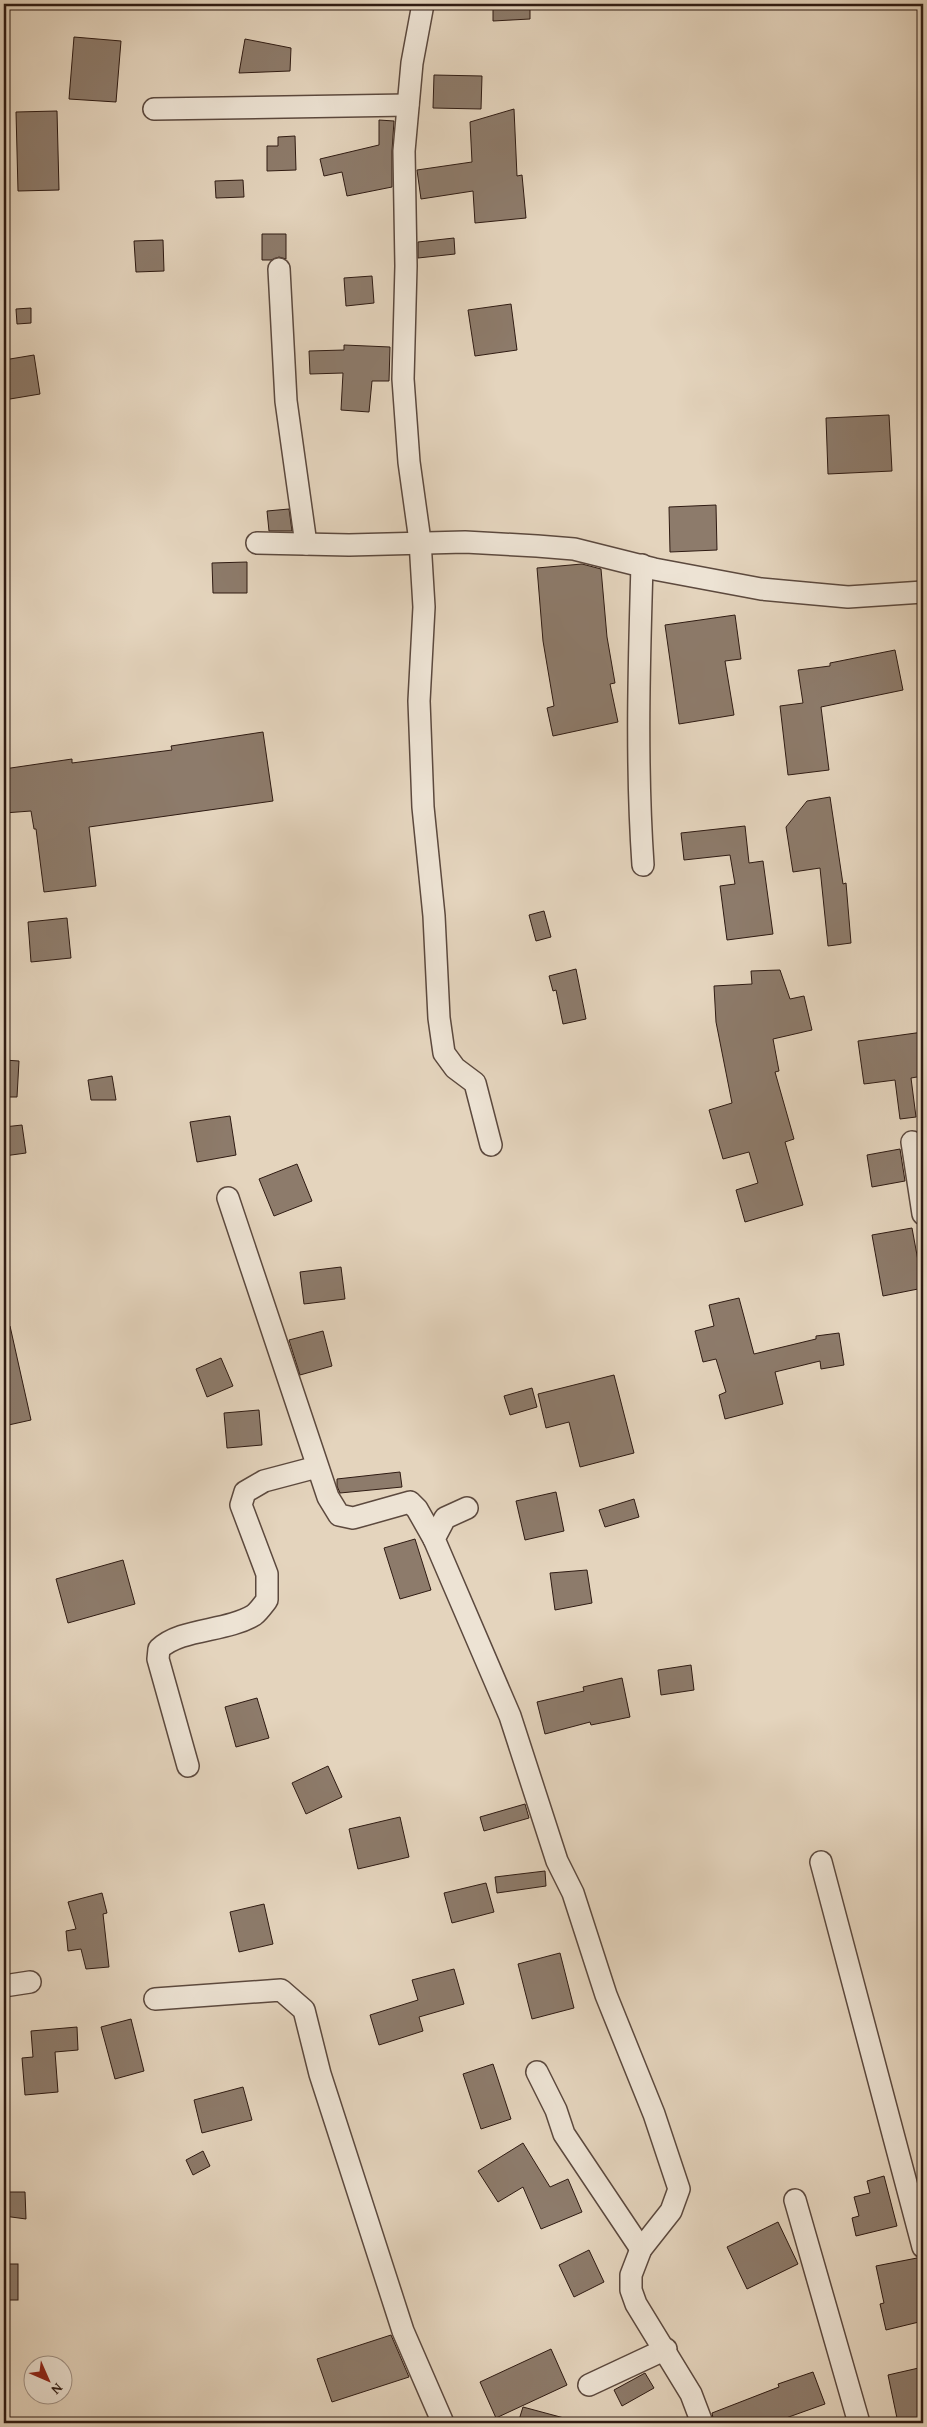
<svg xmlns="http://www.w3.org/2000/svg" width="927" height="2427" font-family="'Gentium Book Plus',serif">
  <rect width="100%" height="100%" fill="#e4d4bd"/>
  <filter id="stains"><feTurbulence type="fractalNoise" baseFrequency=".004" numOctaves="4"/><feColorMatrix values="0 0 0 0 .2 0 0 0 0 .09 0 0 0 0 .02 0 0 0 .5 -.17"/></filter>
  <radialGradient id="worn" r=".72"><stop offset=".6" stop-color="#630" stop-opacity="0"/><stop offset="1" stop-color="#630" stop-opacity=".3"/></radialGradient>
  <g fill="#8d7b6b" stroke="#2f1b13">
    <path d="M493 4H530V19L493 21Z"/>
    <path d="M74 37 121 41 116 102 69 99Z"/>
    <path d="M245 39 291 48 290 71 239 73Z"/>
    <path d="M434 75 482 76 481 109 433 108Z"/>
    <path d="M514 109 517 176 522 175 526 218 475 223 473 191 421 199 417 170 472 162 470 122Z"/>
    <path d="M57 111 59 190 18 191 16 112Z"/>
    <path d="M379 120 394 121 392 151V187L347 196 342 172 324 176 320 159 379 145Z"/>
    <path d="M295 136 296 170 267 171V146H278V137Z"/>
    <path d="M243 180 244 197 216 198 215 181Z"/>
    <path d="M262 234H286V259L279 257 271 260H262Z"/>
    <path d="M454 238 455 254 418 258V242Z"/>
    <path d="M163 240 164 271 136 272 134 241Z"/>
    <path d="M372 276 374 303 346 306 344 278Z"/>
    <path d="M511 304 517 350 475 356 468 310Z"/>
    <path d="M31 308V323L17 324 16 309Z"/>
    <path d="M344 345 390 347 389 381H372L369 412 341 410 343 373 310 374 309 351 344 350Z"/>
    <path d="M34 355 40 394 4 400V360Z"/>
    <path d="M889 415 892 471 828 474 826 418Z"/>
    <path d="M716 505 717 550 670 552 669 507Z"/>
    <path d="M289 509 292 531H269L267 511Z"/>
    <path d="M247 562V593H213L212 563Z"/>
    <path d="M582 564 601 569 607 637 615 683 610 684 618 722 553 736 547 708 554 706 543 641 537 568Z"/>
    <path d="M735 615 741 659 725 661 734 715 679 724 665 625Z"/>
    <path d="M895 650 903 690 821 707 829 770 788 775 780 706 803 703 798 670 830 666V663Z"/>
    <path d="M263 732 273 801 89 827 96 886 44 892 36 829H34L31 811 4 813V769L72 759V763L172 750 171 746Z"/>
    <path d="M830 797 843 884 846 883 851 943 828 946 820 868 793 872 786 827 807 801Z"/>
    <path d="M745 826 749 863 763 861 773 934 727 940 720 886 735 884 730 855 684 860 681 833Z"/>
    <path d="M544 911 551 937 536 941 529 915Z"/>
    <path d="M67 918 71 958 31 962 28 922Z"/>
    <path d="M576 969 586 1019 563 1024 556 990 553 991 549 976Z"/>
    <path d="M780 970 790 999 804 996 812 1030 773 1039 779 1071 775 1072 794 1139 785 1142 803 1205 745 1222 736 1190 758 1183 749 1152 723 1159 709 1110 732 1103 716 1022 714 986 752 984 751 971Z"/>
    <path d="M923 1032V1076L911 1078 916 1117 900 1119 895 1080 864 1084 858 1041Z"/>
    <path d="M4 1060 19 1061 17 1097H4Z"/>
    <path d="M112 1076 116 1100H91L88 1080Z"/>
    <path d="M230 1116 236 1155 197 1162 190 1122Z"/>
    <path d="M22 1125 26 1153 4 1156V1127Z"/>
    <path d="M900 1149 905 1181 872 1187 867 1155Z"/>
    <path d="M297 1164 312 1201 274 1216 259 1179Z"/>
    <path d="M912 1228 923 1288 883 1296 872 1235Z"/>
    <path d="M341 1267 345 1299 304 1304 300 1272Z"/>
    <path d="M739 1298 754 1354 816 1339V1336L839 1333 844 1365 821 1369 820 1361 775 1372 783 1404 725 1419 719 1395 726 1392 716 1359 703 1362 695 1331 714 1326 709 1305Z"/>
    <path d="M10 1326 31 1420 4 1426V1327Z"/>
    <path d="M323 1331 332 1366 300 1375 289 1340Z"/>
    <path d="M221 1358 233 1386 207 1397 196 1369Z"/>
    <path d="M614 1375 634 1453 580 1467 569 1422 546 1428 538 1394Z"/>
    <path d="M532 1388 537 1407 510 1415 504 1396Z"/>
    <path d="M259 1410 262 1445 227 1448 224 1413Z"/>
    <path d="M400 1472 402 1487 340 1493 337 1486V1479Z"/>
    <path d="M556 1492 564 1531 525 1540 516 1501Z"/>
    <path d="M634 1499 639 1517 605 1527 599 1510Z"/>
    <path d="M415 1539 431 1590 400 1599 384 1548Z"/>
    <path d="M123 1560 135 1604 68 1623 56 1579Z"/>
    <path d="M587 1570 592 1603 555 1610 550 1573Z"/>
    <path d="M691 1665 694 1690 661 1695 658 1670Z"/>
    <path d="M622 1678 630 1717 591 1725 590 1722 545 1734 537 1702 584 1691 583 1687Z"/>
    <path d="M257 1698 269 1738 236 1747 225 1707Z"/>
    <path d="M328 1766 342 1797 306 1814 292 1783Z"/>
    <path d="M525 1804 529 1818 484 1831 480 1817Z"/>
    <path d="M400 1817 409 1857 358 1869 349 1829Z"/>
    <path d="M545 1871 546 1886 497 1893 495 1877Z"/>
    <path d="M486 1883 494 1912 452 1923 444 1893Z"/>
    <path d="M102 1893 107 1913 103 1914 109 1967 86 1969 81 1949 68 1951 66 1931 76 1929 68 1902Z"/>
    <path d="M264 1904 273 1944 239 1952 230 1912Z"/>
    <path d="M560 1953 574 2008 532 2019 518 1964Z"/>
    <path d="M454 1969 464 2004 419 2017 423 2031 379 2045 370 2015 418 2000 412 1980Z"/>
    <path d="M131 2019 144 2071 115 2079 101 2027Z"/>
    <path d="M77 2027 78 2050 55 2052 58 2092 25 2095 22 2058 33 2057 31 2031Z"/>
    <path d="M493 2064 511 2119 481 2129 463 2074Z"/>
    <path d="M243 2087 252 2120 202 2133 194 2100Z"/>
    <path d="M523 2143 550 2187 568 2179 582 2212 541 2229 523 2187 498 2202 478 2171Z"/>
    <path d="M203 2151 210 2166 193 2175 186 2160Z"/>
    <path d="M884 2176 897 2226 856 2236 852 2218 859 2216 854 2197 870 2193 867 2181Z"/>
    <path d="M4 2192H25L26 2219 4 2216Z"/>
    <path d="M778 2222 798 2264 747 2289 727 2247Z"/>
    <path d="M589 2250 604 2282 574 2297 559 2265Z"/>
    <path d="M917 2258 920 2259 923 2274V2321L886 2330 880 2304 884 2303 876 2266Z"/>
    <rect x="4" y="2264" width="14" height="36"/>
    <path d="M391 2335 409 2377 332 2402 317 2359Z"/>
    <path d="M551 2349 567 2385 496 2418 480 2382Z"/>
    <path d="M923 2367V2419L898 2423 888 2375Z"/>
    <path d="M813 2372 825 2404 772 2423H714L712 2413 779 2387 778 2384Z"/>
    <path d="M645 2373 654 2388 622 2406 614 2390Z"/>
    <path d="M523 2407 564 2418V2423H518Z"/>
  </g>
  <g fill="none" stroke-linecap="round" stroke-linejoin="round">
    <g stroke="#5c493e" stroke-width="24">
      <g id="minor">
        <path d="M423 4 412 63 404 151 406 266 403 379 409 462 420 541 424 607 419 701 423 807 434 916 439 1018 444 1053 455 1068 475 1083 491 1145"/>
        <path d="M154 109 408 105"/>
        <path d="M279 269 286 401 306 544"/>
        <path d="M257 543 349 545 465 542 537 546 574 549 654 569 761 589 848 597 923 592"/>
        <path d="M642 565C639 665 636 764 643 865"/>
        <path d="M912 1142 923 1214"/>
        <path d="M228 1198 328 1497 339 1515 353 1518 410 1502 417 1509 434 1539"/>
        <path d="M467 1508 445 1518 434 1539 510 1716 557 1861 573 1893 606 1995 654 2114 679 2189 671 2211 641 2249 631 2275V2290L636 2304 691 2394 702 2423"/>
        <path d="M188 1766 158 1659 159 1649C181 1628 226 1632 254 1615 259 1611 263 1605 267 1600V1574L241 1505 245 1492 264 1481 317 1467"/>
        <path d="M821 1862 923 2247"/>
        <path d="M4 1986 30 1982"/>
        <path d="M155 1999 281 1990 304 2010 320 2074 403 2331 443 2423"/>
        <path d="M537 2072 556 2110 564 2134 641 2249"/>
        <path d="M795 2200 859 2423"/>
        <path d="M589 2385 666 2349"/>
      </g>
    </g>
    <use href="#minor" stroke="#ede3d4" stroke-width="21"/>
  </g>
  <rect width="927" height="2427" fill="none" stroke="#e4d4bd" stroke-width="20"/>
  <rect x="5" y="5" width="917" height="2417" fill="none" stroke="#2f1b13" stroke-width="2.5"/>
  <rect x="10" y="10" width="907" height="2407" fill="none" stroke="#2f1b13"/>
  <g transform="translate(48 2380) rotate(135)"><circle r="24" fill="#ede3d4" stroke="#a19387"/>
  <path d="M0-4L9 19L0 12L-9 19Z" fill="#8f2418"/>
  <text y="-8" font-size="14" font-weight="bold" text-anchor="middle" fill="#2f1b13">N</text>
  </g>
  <rect width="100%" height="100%" filter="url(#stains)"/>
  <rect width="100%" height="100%" fill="url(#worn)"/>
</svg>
